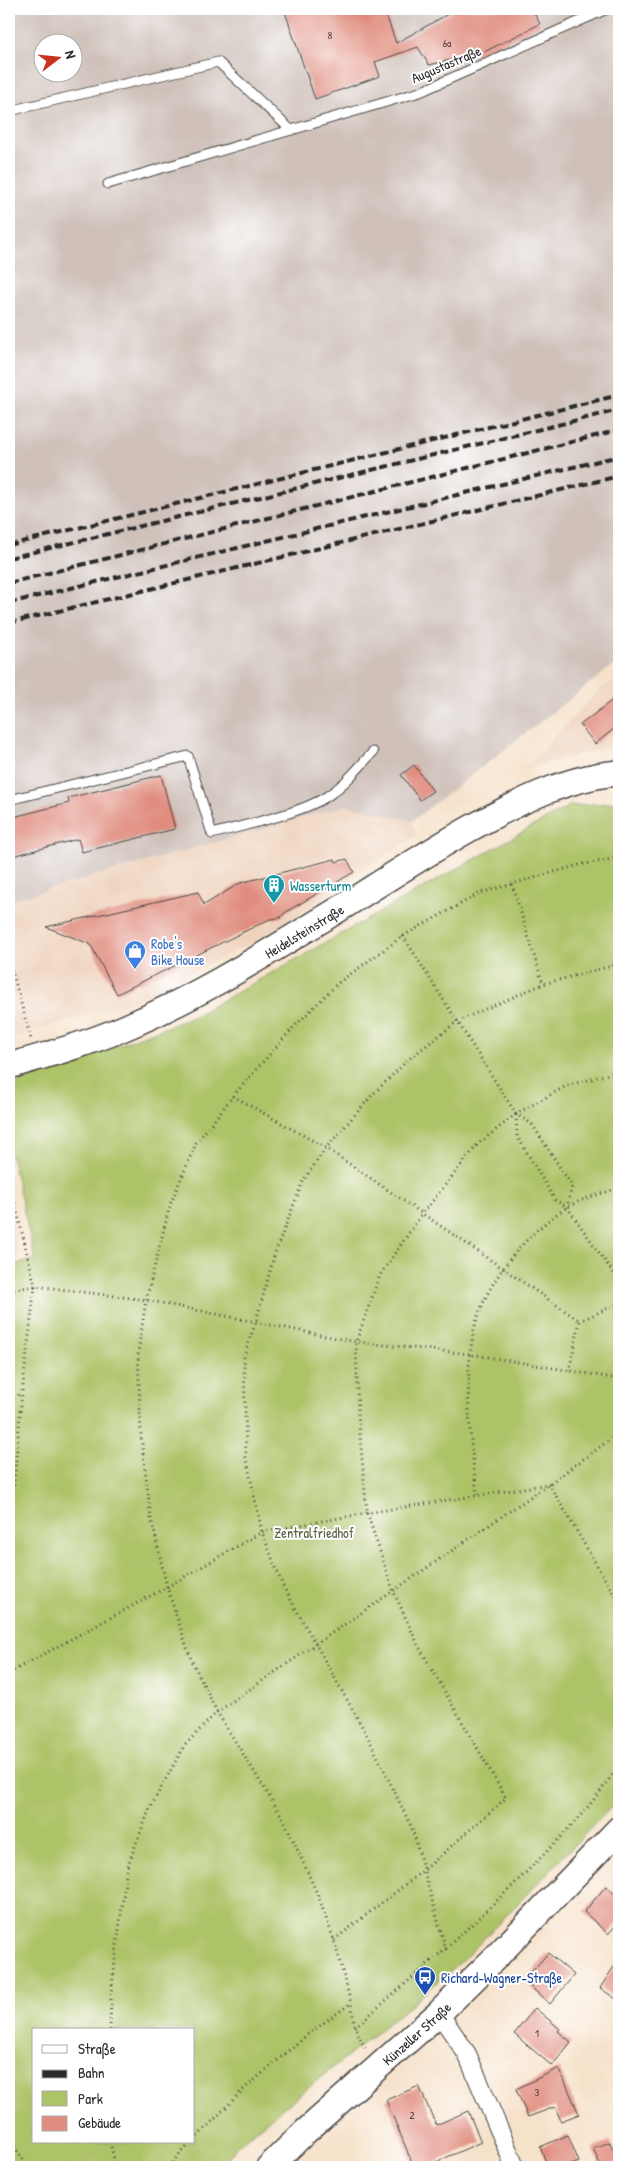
<svg xmlns="http://www.w3.org/2000/svg" width="628" height="2176" font-family="'Patrick Hand',sans-serif">
  <rect width="100%" height="100%" fill="#fff"/>
  <filter id="ink" filterUnits="userSpaceOnUse"><feTurbulence type="fractalNoise" baseFrequency=".02" numOctaves="2"/><feDisplacementMap in="SourceGraphic" scale="10" xChannelSelector="R" yChannelSelector="G"/><feConvolveMatrix kernelMatrix="1 2 1 2 8 2 1 2 1" color-interpolation-filters="sRGB"/></filter>
  <filter id="wash" filterUnits="userSpaceOnUse"><feTurbulence type="fractalNoise" baseFrequency=".0096" numOctaves="4" result="noise"/><feDisplacementMap in="SourceGraphic" scale="20" xChannelSelector="R" yChannelSelector="G"/><feGaussianBlur stdDeviation="1.12" result="paint"/><feColorMatrix in="noise" values="0 0 0 0 0 0 0 0 0 0 0 0 0 0 0 0 0 1.4 0 .05"/><feComposite in="paint" operator="in"/></filter>
  <g filter="url(#wash)">
    <rect width="100%" height="100%" fill="#f6e1c9"/>
    <g fill="#eed2bb">
      <path d="M619 678V743L523 770 601 688Z"/>
      <path d="M347 805 412 821 416 836 362 870 285 925 139 999 9 1039V902Z"/>
      <path d="M9 1209 19 1257 12 1265 9 1266Z"/>
    </g>
    <path fill="#cfc1ba" fill-rule="evenodd" d="M9 9H619V661L412 821 347 805 9 901ZM42 42H72V72H42Z"/>
    <path fill="#adc368" stroke="#6c774a" fill-rule="evenodd" d="M619 802V1799L463 1960 407 2008 237 2145 222 2167H9V1266L35 1259 9 1147V1086L193 1017 569 806ZM34 2030H194V2142H34Z"/>
    <g id="blocks">
      <g fill="#e08c7e">
        <path d="M284 9H384L396 43 457 9H532L540 24 484 52 429 65 418 47 375 62 380 76 315 99Z"/>
        <path d="M619 695V725L595 744 580 725Z"/>
        <path d="M414 765 433 791 420 800 401 775Z"/>
        <path d="M161 775 175 829 82 852 78 839 9 857V818L69 803 68 798Z"/>
        <path d="M335 859 336 862 347 859 354 872 286 912 280 918 270 919 117 994 90 944 46 927 198 892 204 905 240 883Z"/>
        <path d="M606 1886 619 1898V1922L608 1934 584 1912Z"/>
        <path d="M548 1953 574 1975 550 2004 524 1981Z"/>
        <path d="M619 1959V2001L600 1988Z"/>
        <path d="M535 2008 560 2029 558 2031 571 2042 552 2066 514 2034Z"/>
        <path d="M559 2068 579 2114 561 2121 555 2107 528 2117 516 2089Z"/>
        <path d="M419 2086 436 2125 468 2111 481 2142 434 2163 436 2167H414L386 2100Z"/>
        <path d="M568 2135 579 2162 566 2167H548L540 2147Z"/>
        <path d="M610 2142 619 2165V2167H601L593 2148Z"/>
      </g>
    </g>
  </g>
  <g filter="url(#ink)">
    <use href="#blocks" fill-opacity="0" stroke="#494643" stroke-width="1"/>
    <g fill="none" stroke-linecap="round" stroke-linejoin="round">
      <g stroke="#494643" stroke-width="11">
        <g id="service">
          <path d="M9 111 218 62 291 130"/>
          <path d="M108 184 420 92 607 9"/>
          <path d="M9 800 188 756 212 834C244 825 299 814 326 797 345 785 358 768 373 752"/>
        </g>
      </g>
      <g stroke="#494643" stroke-width="20">
        <path id="minor" d="M439 2013 467 2054 515 2167"/>
      </g>
      <g stroke="#494643" stroke-width="28">
        <g id="secondary">
          <path id="s1" d="M9 1066C47 1055 87 1044 124 1028 193 999 259 958 323 919 372 889 421 856 471 828 517 803 566 777 619 773"/>
          <path id="s2" d="M269 2167 305 2132 439 2013 498 1955 619 1829"/>
        </g>
      </g>
      <g stroke="#494643" stroke-width="3" stroke-dasharray="1 4" stroke-linecap="butt">
        <path d="M512 884 543 984"/>
        <path d="M403 936 516 1114 532 1124 572 1186 567 1207 619 1281"/>
        <path d="M9 960 31 1039"/>
        <path d="M233 1096 326 1148 580 1321"/>
        <path d="M516 1115 517 1136 555 1200 567 1207"/>
        <path d="M9 1179 35 1286 22 1393 9 1537"/>
        <path d="M9 1290 35 1286 146 1300 356 1342 470 1354 619 1379"/>
        <path d="M569 1371 580 1321 619 1303"/>
        <path d="M9 1400 21 1394"/>
        <path d="M477 1495C471 1444 464 1391 472 1340 480 1288 523 1235 566 1208 582 1198 601 1194 619 1188"/>
        <path d="M9 1673 167 1587 262 1532 367 1513 549 1484 619 1603"/>
        <path d="M334 1940 424 1870 506 1798 418 1645 393 1590 367 1513 358 1414 356 1342 380 1275 422 1214 478 1144 516 1114 566 1086 619 1071"/>
        <path d="M446 1950 412 1828 368 1737 283 1586 262 1532 246 1457 244 1356 256 1321 275 1253 303 1181 326 1148 373 1094 409 1059 458 1021 543 984 619 964"/>
        <path d="M355 2027C435 1959 512 1891 582 1814 595 1799 607 1782 619 1766"/>
        <path d="M110 2030 111 1993 127 1867 150 1808 184 1746 217 1712 549 1484 619 1433"/>
        <path d="M365 2048 355 2027 351 2003 334 1940 317 1893 284 1820 217 1712 190 1657 167 1587 151 1518 141 1436 138 1353 146 1300 170 1205 196 1143 233 1096 293 1028 338 983 403 936 480 893 579 865 619 858"/>
        <path d="M9 2138 28 2167"/>
        <path d="M194 2140 244 2089 307 2035 351 2003"/>
        <path d="M110 2142 116 2167"/>
        <path d="M170 2167 176 2158 192 2142"/>
      </g>
      <use href="#service" stroke="#fff" stroke-width="9"/>
      <use href="#minor" stroke="#fff" stroke-width="18"/>
      <use href="#secondary" stroke="#fff" stroke-width="25"/>
      <g stroke="#2b2b2b" stroke-width="4" stroke-dasharray="8 4" stroke-linecap="butt">
        <path d="M9 545 619 395"/>
        <path d="M9 558 619 410"/>
        <path d="M9 583 619 430"/>
        <path d="M9 603 619 456"/>
        <path d="M9 623 619 476"/>
      </g>
    </g>
  </g>
  <defs>
    <g id="building-pin" transform="scale(1.125)"><path d="M0 17L-7.5 6A9.5 9.5 0 1 1 7.5 6Z" fill="#0f9aa8" stroke="#fff"/><path d="M-4-6H4V6H1V3H-1V6H-4ZM-2.5-4.3h1.7v1.8h-1.7ZM.8-4.3h1.7v1.8H.8ZM-2.5-1h1.7V.8h-1.7ZM.8-1h1.7V.8H.8Z" fill="#fff"/></g>
    <g id="shop-pin" transform="scale(1.125)"><path d="M0 17L-7.5 6A9.5 9.5 0 1 1 7.5 6Z" fill="#3f7fe0" stroke="#fff"/><path d="M-5-2.5h2.3a2.7 3.5 0 0 1 5.4 0H5L5.5 6h-11ZM-1.5-2.5h3a1.5 2.3 0 0 0-3 0Z" fill="#fff"/></g>
    <g id="bus-pin" transform="scale(1.125)"><path d="M0 17L-7.5 6A9.5 9.5 0 1 1 7.5 6Z" fill="#1a4fb4" stroke="#fff"/><path d="M-5-6H5V4H4V6H2V4H-2V6H-4V4H-5ZM-3.5-4V0h7V-4ZM-3.5 1.2v1.5H-2V1.2ZM2 1.2v1.5H3.5V1.2Z" fill="#fff"/></g>
  </defs>
  <g fill-rule="evenodd">
    <use href="#building-pin" x="274" y="885"/>
    <use href="#shop-pin" x="135" y="951"/>
    <use href="#bus-pin" x="425" y="1977"/>
  </g>
  <g text-anchor="middle" dominant-baseline="central" stroke-width="4" stroke-linejoin="round" paint-order="stroke">
    <g font-size="11" fill="#584340">
      <text x="330" y="35">8</text>
      <text x="447" y="43">6a</text>
      <text x="537" y="2033">1</text>
      <text x="537" y="2092">3</text>
      <text x="412" y="2115">2</text>
    </g>
    <g font-size="14" fill="#2b2b2b" stroke="#fff">
      <text transform="translate(446 64) rotate(-23)">Augustastraße</text>
      <text stroke="none"><textPath href="#s1" startOffset="326">Heidelsteinstraße</textPath></text>
      <text stroke="none"><textPath href="#s2" startOffset="199">Künzeller Straße</textPath></text>
    </g>
    <g font-size="14" fill="#0d838f" stroke="#fff" text-anchor="start">
      <text x="290" y="885">Wasserturm</text>
    </g>
    <g font-size="14" fill="#366cbe" stroke="#fff" text-anchor="start">
      <text x="151" y="943">Robe's<tspan x="151" dy="16">Bike House</tspan></text>
    </g>
    <g font-size="14" fill="#586040" stroke="#fff">
      <text x="314" y="1532">Zentralfriedhof</text>
    </g>
    <g font-size="14" fill="#164399" stroke="#fff" text-anchor="start">
      <text x="441" y="1977">Richard-Wagner-Straße</text>
    </g>
  </g>
  <rect width="628" height="2176" fill="none" stroke="#fff" stroke-width="30"/>
  <rect x="32" y="2028" width="162" height="115" fill="#ffffff" stroke="#aaaaaa"/>
  <rect x="42" y="2045" width="25" height="8" fill="#ffffff" stroke="#aaaaaa"/>
  <text x="78" y="2054" font-size="15" fill="#2b2b2b">Straße</text>
  <rect x="42" y="2070" width="25" height="8" fill="#2b2b2b" stroke="#aaaaaa"/>
  <text x="78" y="2078" font-size="15" fill="#2b2b2b">Bahn</text>
  <rect x="42" y="2091" width="25" height="15" fill="#adc368" stroke="#aaaaaa"/>
  <text x="78" y="2104" font-size="15" fill="#2b2b2b">Park</text>
  <rect x="42" y="2116" width="25" height="15" fill="#e08c7e" stroke="#aaaaaa"/>
  <text x="78" y="2128" font-size="15" fill="#2b2b2b">Gebäude</text>
  <g transform="translate(58 58) rotate(74)"><circle r="24" fill="#ffffff" stroke="#aaaaaa"/>
  <path d="M0-4L9 19L0 12L-9 19Z" fill="#c8321e"/>
  <text y="-8" font-size="14" font-weight="bold" text-anchor="middle" fill="#2b2b2b">N</text>
  </g>
</svg>
